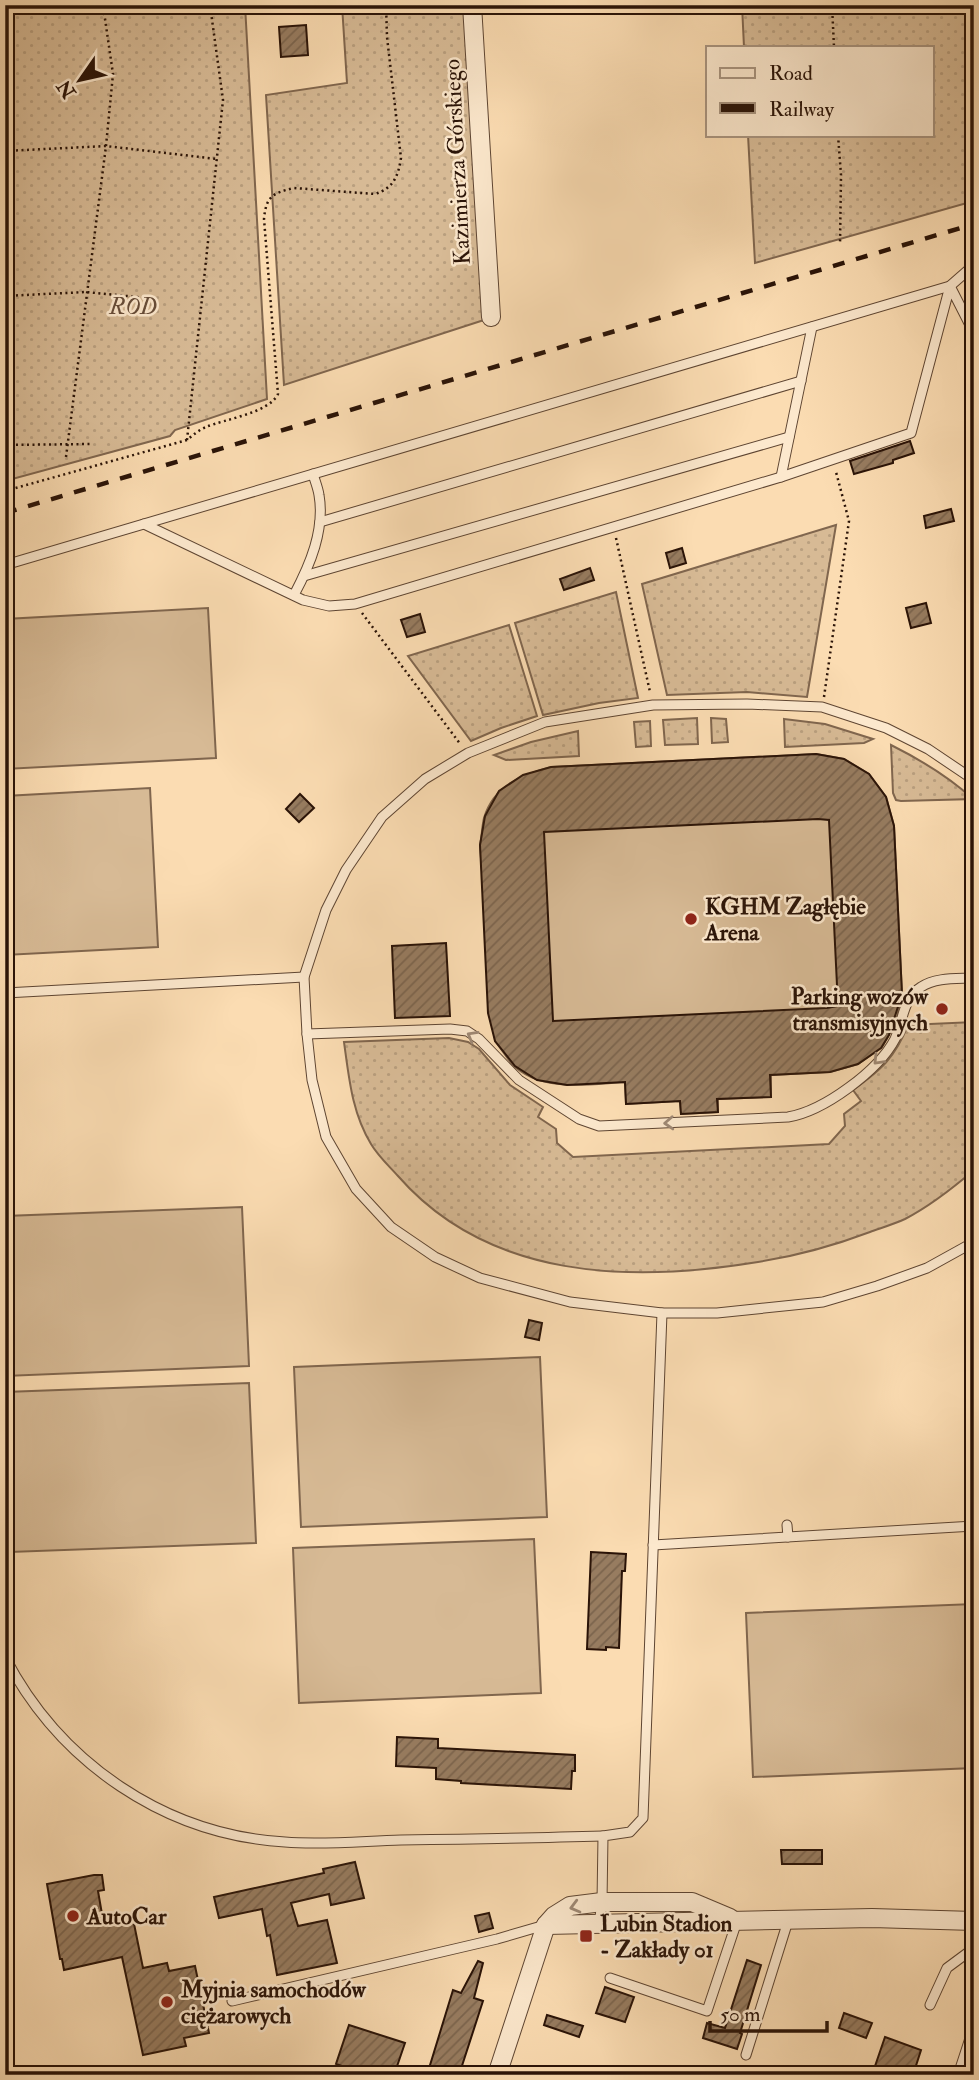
<svg xmlns="http://www.w3.org/2000/svg" width="979" height="2080" font-family="'IM FELL Double Pica',serif">
  <defs>
    <pattern id="grass-dots" width="8" height="8" patternUnits="userSpaceOnUse" patternTransform="scale(1.75)"><rect width="8" height="8" fill="#d7ba95"/><path d="M2 2h.1M6 6h.1" fill="none" stroke="#b99f7f" stroke-width="1.8" stroke-linecap="round"/></pattern>
    <pattern id="building-hatch" width="6" height="6" patternUnits="userSpaceOnUse" patternTransform="scale(1.75)"><rect width="6" height="6" fill="#977c60"/><path d="M-1 1l2-2M0 6l6-6M5 7l2-2" fill="none" stroke="#7b644d"/></pattern>
  </defs>
  <rect width="100%" height="100%" fill="#fbdcb2"/>
  <filter id="stains"><feTurbulence type="fractalNoise" baseFrequency=".00286" numOctaves="4"/><feColorMatrix values="0 0 0 0 .2 0 0 0 0 .09 0 0 0 0 .02 0 0 0 .5 -.17"/></filter>
  <radialGradient id="worn" r=".72"><stop offset=".6" stop-color="#630" stop-opacity="0"/><stop offset="1" stop-color="#630" stop-opacity=".3"/></radialGradient>
  <g fill="url(#grass-dots)" stroke="#80664e" stroke-width="2">
    <path d="M5 5H245L267 399 175 430 170 436 5 481Z"/>
    <path d="M342 5H465L484 320 284 385 266 95 347 83Z"/>
    <path d="M742 5H974V201L755 263 748 135H932V47H744Z"/>
    <path d="M836 525 807 697 747 692 667 695 642 584Z"/>
    <path d="M616 592 638 698 599 703 543 715 515 623Z"/>
    <path d="M509 625 537 716 501 728 471 741 408 656Z"/>
    <path d="M697 718 698 744 665 745 663 720Z"/>
    <path d="M711 718 726 719 728 742 712 743Z"/>
    <path d="M784 719 825 724 873 739 864 743 785 747Z"/>
    <path d="M650 721 651 746 636 747 634 722Z"/>
    <path d="M578 731 579 756 506 760 494 755 531 742Z"/>
    <path d="M891 745C921 760 948 776 973 799L901 801 896 800 893 793Z"/>
    <path d="M974 1022V1170C953 1188 930 1206 905 1219 894 1224 881 1228 870 1232 833 1246 796 1256 758 1262 631 1283 489 1280 398 1176 389 1166 378 1156 371 1144 352 1113 349 1078 344 1042L449 1038 468 1042 479 1049 510 1085 543 1107 538 1117 556 1129 557 1143 573 1157 829 1144 845 1126 844 1114 861 1101 853 1090C881 1070 895 1058 908 1025Z"/>
  </g>
  <g fill="#d7ba95" stroke="#80664e" stroke-width="2">
    <path d="M208 608 216 758 5 769V619Z"/>
    <path d="M816 754 844 759 869 774 886 797 894 826 902 994 896 1022 882 1047 858 1064 830 1072 771 1075V1097L718 1099V1112L681 1114 680 1101 626 1104 625 1082C588 1084 541 1093 512 1064 506 1057 501 1048 495 1041L480 845C482 836 482 826 484 818 494 785 522 775 551 767Z"/>
    <path d="M150 788 158 947 5 955V796Z"/>
    <path d="M242 1207 249 1366 5 1376V1216Z"/>
    <path d="M540 1357 547 1517 301 1527 294 1367Z"/>
    <path d="M249 1383 256 1543 10 1552 5 1448V1392Z"/>
    <path d="M534 1539 541 1693 299 1703 293 1548Z"/>
    <path d="M974 1604V1768L753 1777 746 1613Z"/>
  </g>
  <g fill="url(#building-hatch)" stroke="#2a1307" stroke-width="2" fill-rule="evenodd">
    <path d="M306 25 308 55 281 57 279 27Z"/>
    <path d="M910 441 914 453 893 460V463L854 474 850 461Z"/>
    <path d="M951 509 954 521 926 528 924 516Z"/>
    <path d="M682 548 686 563 670 568 666 553Z"/>
    <path d="M590 568 594 580 564 590 560 579Z"/>
    <path d="M926 603 931 623 911 628 906 608Z"/>
    <path d="M420 614 425 632 407 637 401 620Z"/>
    <path d="M816 754 844 759 869 774 886 797 894 826 902 994 889 1035 881 1048 858 1064 830 1072 770 1075 771 1097 717 1099 718 1112 681 1114 680 1101 626 1104 625 1082 567 1085 537 1080 515 1066 495 1041 488 1013 480 845 485 816 499 791 523 775 551 767ZM818 819 829 820 838 1006 827 1008 553 1021 544 832Z"/>
    <path d="M300 794 314 808 299 822 286 809Z"/>
    <path d="M446 943 450 1016 395 1018 392 946Z"/>
    <path d="M529 1320 542 1323 539 1340 525 1337Z"/>
    <path d="M591 1552 626 1554 625 1571H622L619 1648 606 1647V1650L587 1649Z"/>
    <path d="M397 1737 438 1739V1748L575 1755V1771H572L571 1789 461 1783V1781L436 1779V1768L396 1766Z"/>
    <path d="M781 1850H822V1864H782Z"/>
    <path d="M355 1862 364 1898 331 1905 329 1894 291 1903 298 1926 327 1920 337 1963 277 1975 270 1935 267 1936 262 1909 219 1918 214 1897 324 1873 323 1869Z"/>
    <path d="M94 1875H102L104 1890 98 1891 103 1920 132 1914 143 1968 167 1963 169 1971 195 1966 209 2033 184 2038 186 2046 143 2055 122 1957 64 1970 62 1959H60L47 1884Z"/>
    <path d="M489 1913 493 1928 479 1932 475 1916Z"/>
    <path d="M747 1960 761 1965 740 2033 742 2034 737 2049 703 2038 707 2023 725 2028Z"/>
    <path d="M478 1961 483 1963 474 1998 483 2001 459 2075H427L453 1990 461 1993Z"/>
    <path d="M605 1987 634 1997 625 2022 596 2013Z"/>
    <path d="M844 2013 872 2023 866 2038 839 2028Z"/>
    <path d="M547 2015 583 2026 579 2037 544 2025Z"/>
    <path d="M349 2025 405 2043 394 2075H368L336 2064Z"/>
    <path d="M885 2037 921 2050 913 2075H872Z"/>
  </g>
  <g fill="none" stroke-linecap="round" stroke-linejoin="round">
    <g stroke="#5e4532" stroke-width="11">
      <g id="service">
        <path d="M781 477 812 327"/>
        <path d="M320 522 801 381"/>
        <path d="M144 524 303 600 329 606 355 604 781 477 911 433 950 286 974 333"/>
        <path d="M5 565 950 286 974 265"/>
        <path d="M304 576 789 437"/>
        <path d="M294 595C310 565 325 530 319 495 318 488 315 481 313 474"/>
        <path d="M974 780 928 749 886 728 822 707 747 704 653 705 545 722 468 753 425 779 382 817 346 870 326 910 304 977 307 1034 312 1080 326 1137 356 1189 391 1227 435 1257 480 1278 570 1302 662 1313H717L823 1302 877 1286 927 1268 974 1242"/>
        <path d="M5 993 304 977"/>
        <path d="M307 1034 450 1029 467 1031 479 1039 519 1080 579 1119 599 1126 788 1117C824 1111 878 1071 895 1039 903 1021 903 998 921 987 936 977 957 979 974 978"/>
        <path d="M787 1525 788 1537"/>
        <path d="M653 1545 974 1526"/>
        <path d="M5 1657C60 1763 165 1835 285 1842 323 1845 363 1841 401 1840 469 1839 536 1838 603 1836"/>
        <path d="M599 1924 602 1902 603 1836 630 1832 643 1818 662 1313"/>
        <path d="M610 1978 707 2011 737 1921"/>
        <path d="M232 2001 497 1939 545 1925"/>
        <path d="M930 2005 947 1968 974 1948"/>
        <path d="M746 2055 788 1921"/>
        <path d="M958 2075 974 2026"/>
      </g>
    </g>
    <g stroke="#5e4532" stroke-width="20">
      <g id="minor">
        <path d="M472 5 491 317"/>
        <path d="M546 1925 872 1918 974 1921"/>
        <path d="M497 2075 546 1925 554 1916 570 1906 602 1902H692L730 1918"/>
      </g>
    </g>
    <g stroke="#2a1307" stroke-width="2.5" stroke-dasharray="2 3.5" stroke-linecap="butt">
      <path d="M5 5H6"/>
      <path d="M333 5 334 12"/>
      <path d="M832 5 834 47"/>
      <path d="M838 135 841 175 840 244"/>
      <path d="M5 151 106 146 217 159"/>
      <path d="M5 296 86 292 147 298"/>
      <path d="M187 440 223 100 210 5"/>
      <path d="M5 445 91 444"/>
      <path d="M66 457 106 146 113 74 103 5"/>
      <path d="M5 491 187 440C193 435 199 430 206 427 225 419 269 413 278 394L264 219C266 196 273 193 294 188L375 194C394 188 398 176 401 158L387 37 386 5"/>
      <path d="M616 538 650 692"/>
      <path d="M362 613 461 745"/>
      <path d="M824 697 849 521 836 472"/>
    </g>
    <use href="#service" stroke="#fce8cd" stroke-width="9"/>
    <use href="#minor" stroke="#fce8cd" stroke-width="18"/>
    <path stroke="#2a1307" stroke-width="4.5" stroke-dasharray="12 12" stroke-linecap="butt" d="M5 513 974 224"/>
  </g>
  <defs><path id="oneway-chevron" d="M-2-3.5L2.5 0L-2 3.5" fill="none" stroke-width="1.6" stroke-linecap="round" stroke-linejoin="round" transform="scale(1.75)"/></defs>
  <g stroke="#9e8874">
    <use href="#oneway-chevron" transform="translate(472 1036) rotate(-151)"/>
    <use href="#oneway-chevron" transform="translate(878 1060) rotate(134)"/>
    <use href="#oneway-chevron" transform="translate(669 1123) rotate(177)"/>
    <use href="#oneway-chevron" transform="translate(575 1907) rotate(165)"/>
  </g>
  <g fill="#8f2418" stroke="#fce8cd" stroke-width="2.5">
    <circle cx="691" cy="919" r="7"/>
    <circle cx="942" cy="1009" r="7"/>
    <circle cx="73" cy="1916" r="7"/>
    <rect x="579" y="1929" width="14" height="14" rx="3.5"/>
    <circle cx="167" cy="2002" r="7"/>
  </g>
  <g text-anchor="middle" dominant-baseline="central" stroke-width="5" stroke-linejoin="round" paint-order="stroke">
    <g font-size="23" fill="#2a1307" stroke="#fce8cd">
      <text transform="translate(457 162) rotate(-93)">Kazimierza Górskiego</text>
    </g>
    <g font-size="23" font-style="italic" fill="#674d39" stroke="#fce8cd">
      <text x="133" y="306">ROD</text>
    </g>
    <g font-size="23" font-weight="bold" fill="#2a1307" stroke="#fce8cd" text-anchor="start">
      <text x="705" y="906">KGHM Zagłębie<tspan x="705" dy="26">Arena</tspan></text>
      <text x="928" y="996" text-anchor="end">Parking wozów<tspan x="928" dy="26">transmisyjnych</tspan></text>
      <text x="87" y="1916">AutoCar</text>
      <text x="600" y="1923">Lubin Stadion<tspan x="600" dy="26">- Zakłady 01</tspan></text>
      <text x="181" y="1989">Myjnia samochodów<tspan x="181" dy="26">ciężarowych</tspan></text>
    </g>
  </g>
  <rect width="979" height="2080" fill="none" stroke="#fbdcb2" stroke-width="28"/>
  <rect x="7" y="7" width="965" height="2066" fill="none" stroke="#2a1307" stroke-width="3.5"/>
  <rect x="14" y="14" width="951" height="2052" fill="none" stroke="#2a1307" stroke-width="2"/>
  <rect x="706" y="46" width="228" height="91" fill="#fce8cd" stroke="#a8937e" stroke-width="2"/>
  <rect x="720" y="68" width="35" height="10" fill="#fce8cd" stroke="#a8937e" stroke-width="2"/>
  <text x="769" y="80" font-size="21" fill="#2a1307">Road</text>
  <rect x="720" y="103" width="35" height="10" fill="#2a1307" stroke="#a8937e" stroke-width="2"/>
  <text x="769" y="116" font-size="21" fill="#2a1307">Railway</text>
  <g transform="translate(80 80) rotate(236)" stroke="#fce8cd" stroke-width="5" paint-order="stroke">
  <path d="M0-5L12 26L0 18L-12 26Z" fill="#2a1307"/>
  <text y="-10" font-size="19" font-weight="bold" text-anchor="middle" fill="#2a1307">N</text>
  </g>
  <path d="M710 2021v10h117v-10" fill="none" stroke="#2a1307" stroke-width="3.5"/>
  <text x="720" y="2021" font-size="21" fill="#2a1307" stroke="#fce8cd" stroke-width="5" paint-order="stroke">50 m</text>
  <rect width="100%" height="100%" filter="url(#stains)"/>
  <rect width="100%" height="100%" fill="url(#worn)"/>
</svg>
